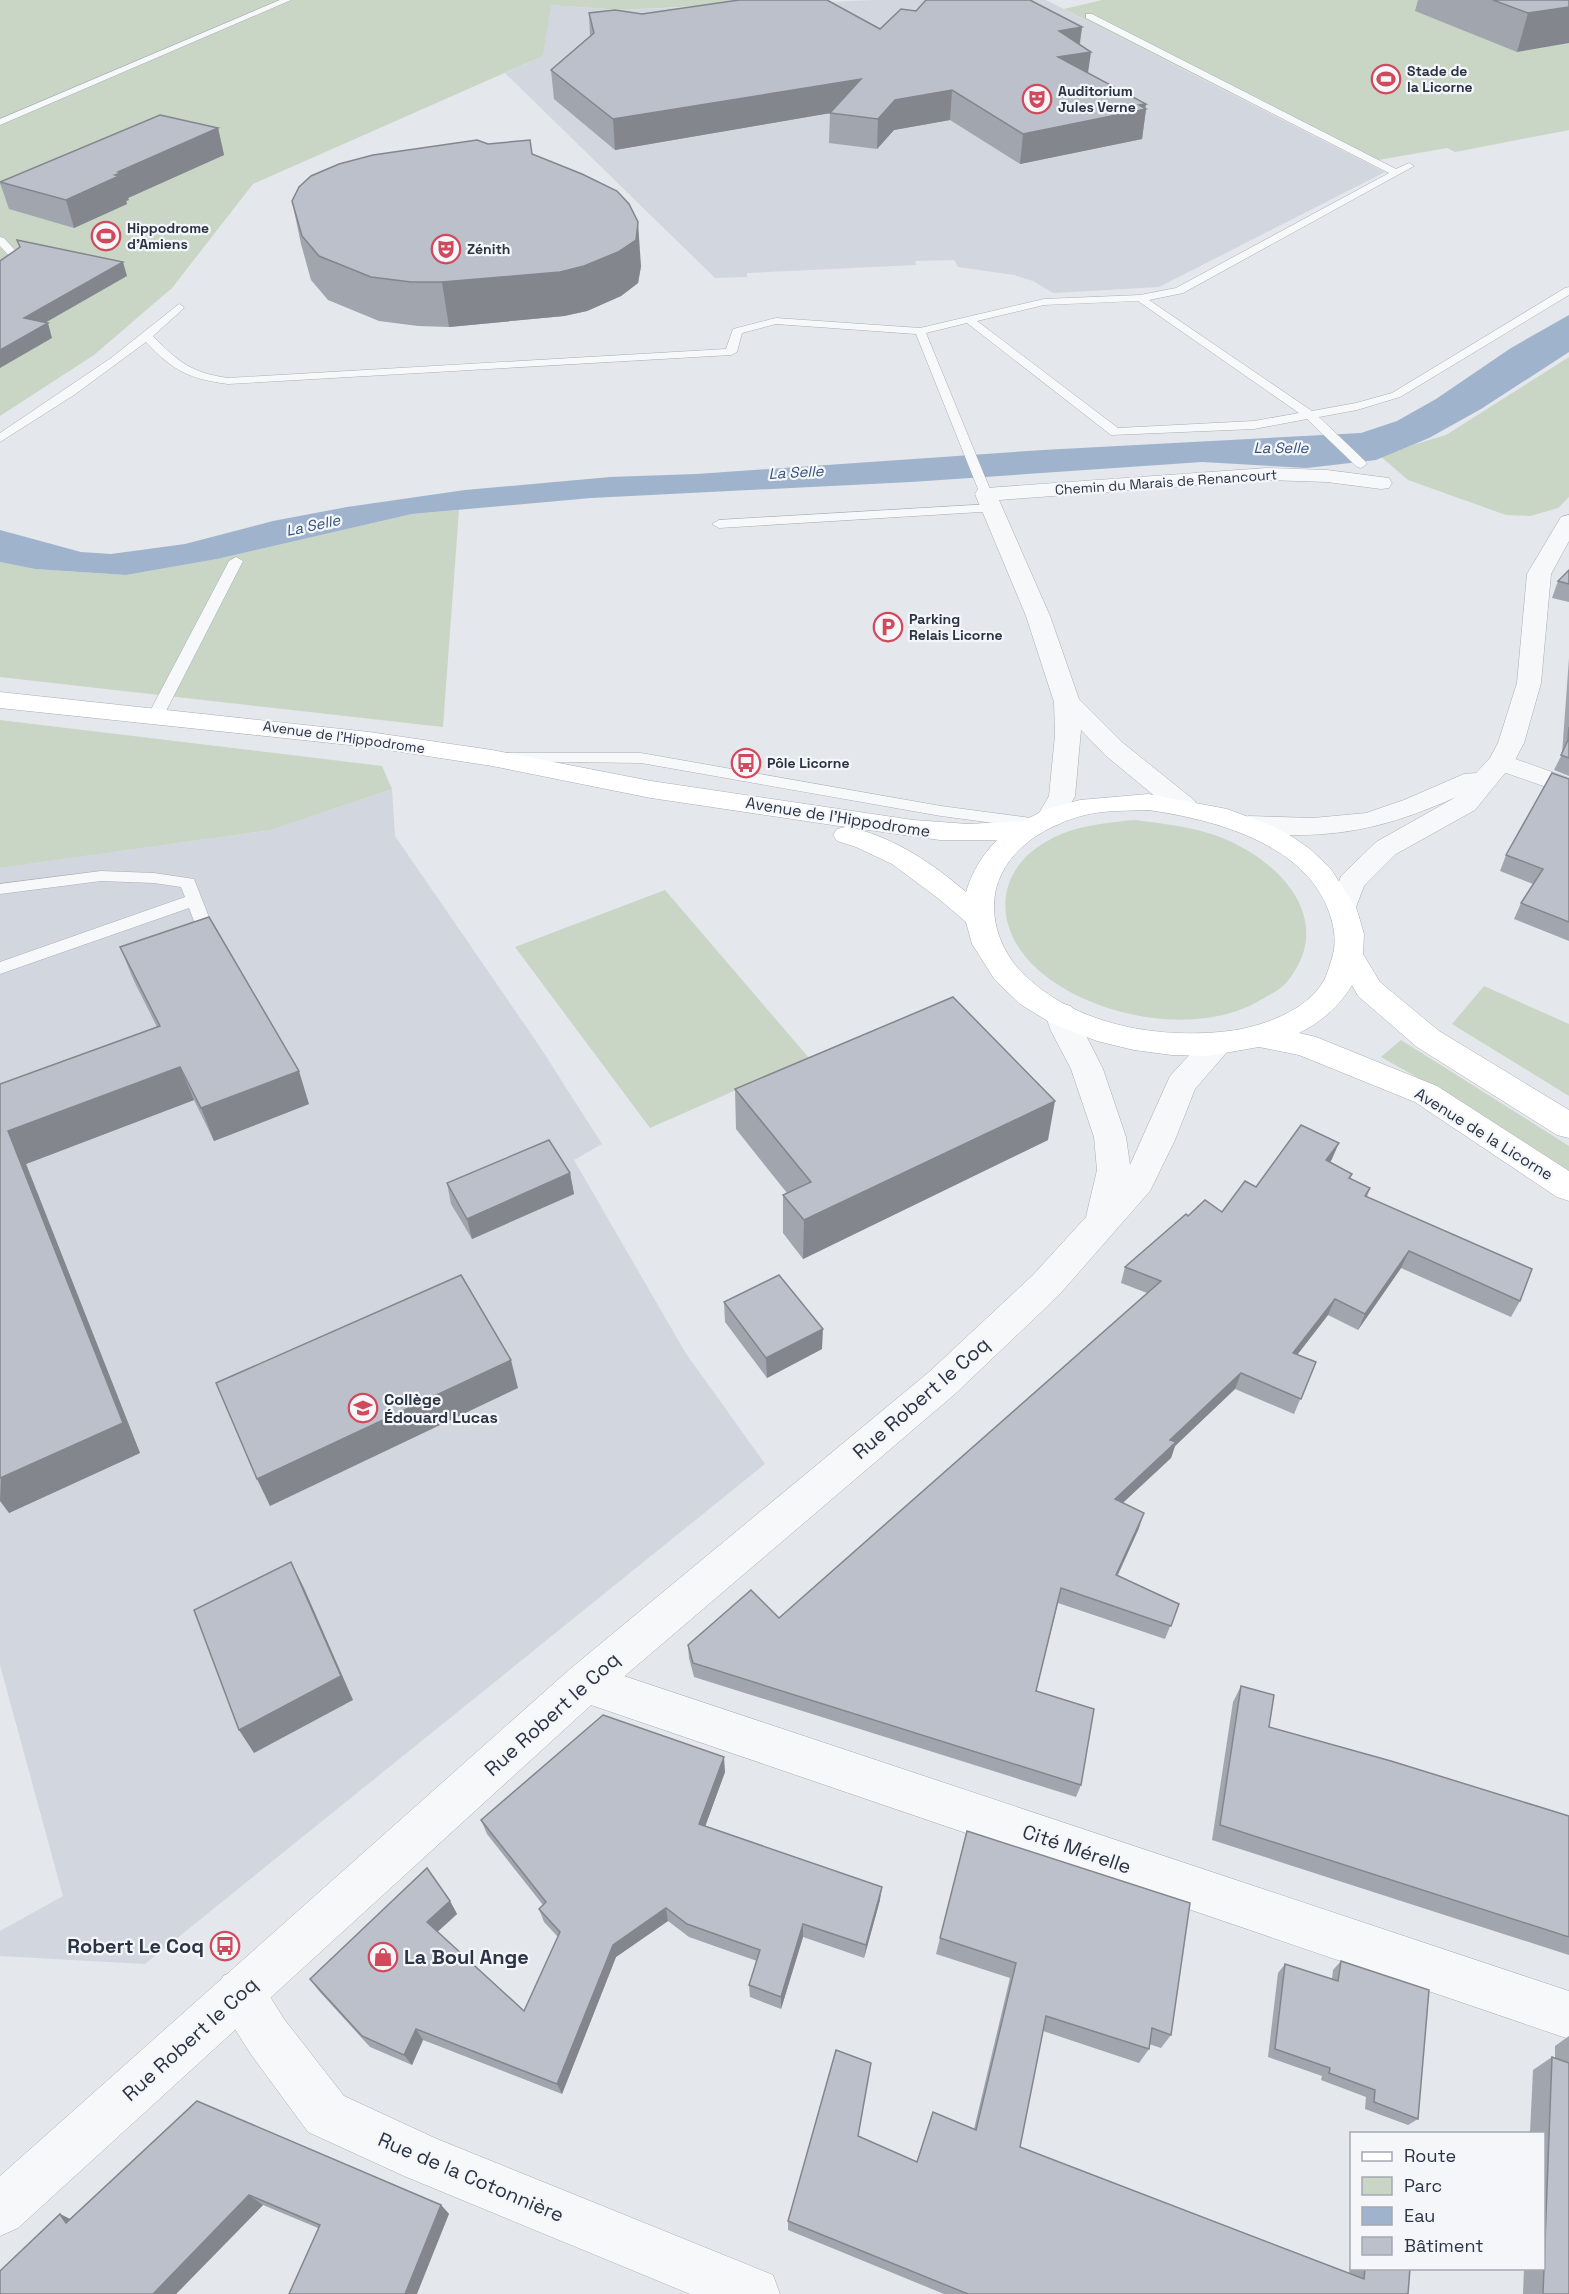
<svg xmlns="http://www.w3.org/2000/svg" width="1569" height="2294" font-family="'Space Grotesk',sans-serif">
  <rect width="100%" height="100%" fill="#e4e7ec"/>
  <g fill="#d2d6de">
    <path d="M874 0H1046L1385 172 1159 287 1053 293 1033 281 1014 275 958 267 954 260 915 261 916 265 747 273V277L715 278 505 73 543 56 550 5 620 10Z"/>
    <path d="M392 789 395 836 540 1047 602 1144 574 1160 685 1352 765 1464 145 1964 0 1956V1931L63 1896 0 1665V868L271 830Z"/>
  </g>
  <g fill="#c9d6c5">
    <path d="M0 0H818L620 10 551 5 543 56 253 184 172 288 94 355 0 416Z"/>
    <path d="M1102 0H1495L1569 29V130L1455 152 1447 148 1367 162 1064 9Z"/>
    <path d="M1569 357V497L1558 508 1530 516 1506 515 1408 480 1379 455 1446 435Z"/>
    <path d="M459 510 443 727 0 677V562L35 569 126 575 217 559 412 514Z"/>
    <path d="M0 720 382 766 392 789 271 830 0 868Z"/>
    <path d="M1134 820C1166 824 1198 827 1227 840 1285 865 1336 924 1286 983 1281 989 1271 994 1264 998 1199 1039 1091 1018 1036 968 992 927 994 868 1051 839 1077 825 1106 823 1134 820Z"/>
    <path d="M665 890 809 1058 650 1128 515 947Z"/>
    <path d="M1484 986 1569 1024V1096L1452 1024Z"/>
    <path d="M1401 1040 1569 1146V1172L1445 1093 1381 1057Z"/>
  </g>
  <path fill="#9fb4cc" d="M1569 315V352L1481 409 1429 438 1376 460 1307 468 1202 462 911 482 591 498 412 514 217 559 126 575 35 569 0 562V530L81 552 111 554 185 544 273 521 347 507 465 490 610 477 696 474 1043 450 1361 433 1397 421 1436 399 1511 348Z"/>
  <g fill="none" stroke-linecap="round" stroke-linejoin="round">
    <g stroke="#a9aeb7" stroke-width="1">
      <g id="service">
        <path d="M280 0H291L0 125V119Z"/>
        <path d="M1086 14H1092L1396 169 1409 163 1414 166 1183 293 1149 300 1312 411 1356 403 1392 393 1565 288 1569 287V295L1400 397 1357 410 1319 417 1365 461 1367 464 1361 468 1357 467 1307 419 1254 429 1111 435 967 323 926 333 992 494 986 498 980 494 916 334 776 324 742 333 737 352 731 355 228 384C190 379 173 371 146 342L74 395 0 442V433L111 358 179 304 184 307 183 309 153 336C178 362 192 373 228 378L726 349 733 329 776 318 920 328 1044 299 1140 295 1176 288 1389 173 1086 18ZM1138 301 1299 413 1254 421 1118 428 977 321 1044 305Z"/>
        <path d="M0 237 4 238 23 259 0 276V268L12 259 0 246Z"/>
        <path d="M992 504 998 508 997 511 719 528 712 524 719 520Z"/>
        <path d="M236 557 243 561 164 715 156 720 151 718 148 715 229 561Z"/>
        <path d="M504 753H641L941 806 1039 819 1047 824 1039 829 941 816 641 763 499 761 496 758Z"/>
        <path d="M101 871 154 873 194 879 214 930 211 934H199L189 908 0 974V962L185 897 181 887 154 883 101 881 0 894V884Z"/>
      </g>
    </g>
    <g stroke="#a9aeb7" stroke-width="1">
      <g id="minor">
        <path d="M1267 468 1327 470 1381 477 1389 478 1392 483 1389 488 1381 489 1327 482 1267 480 999 500 1050 616 1079 699 1123 743 1194 800 1198 806 1194 812 1184 814 1174 812 1105 755 1081 730 1075 796 1060 824 1050 827 1040 824 1036 818 1049 796 1055 735 1054 702 1026 616 975 494 978 489 986 488Z"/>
        <path d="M1501 754 1569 778V795L1492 768 1488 762 1492 756Z"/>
        <path d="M585 1663 1569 1991V2039L585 1703 570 1697 564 1683 570 1669Z"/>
        <path d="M240 1969 257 1976 284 2019 344 2096 437 2139 773 2275 780 2294H690L404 2176 308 2132 250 2053 223 2010 216 1993 223 1976Z"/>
      </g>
    </g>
    <g stroke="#a9aeb7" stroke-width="1">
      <g id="tertiary">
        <path d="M1569 515V541L1551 574 1541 683 1524 743 1514 762 1475 810 1396 854 1364 886 1353 915 1343 918 1333 915 1329 908 1341 876 1376 842 1456 797C1400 822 1353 836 1290 835 1273 835 1256 835 1239 831L1235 825 1239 819 1249 816 1313 818 1366 813 1404 800 1464 774 1476 773 1490 758 1498 743 1517 683 1527 574 1561 517Z"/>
        <path d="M1060 1003 1071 1006 1103 1069 1126 1137 1130 1165 1170 1076 1206 1037 1217 1034 1228 1037 1233 1045 1195 1089 1175 1140 1150 1191 1059 1295 955 1394 600 1697 18 2228 0 2236V2176L570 1669 929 1372 1033 1275 1086 1217 1097 1170 1094 1137 1071 1069 1051 1031 1045 1014 1049 1006Z"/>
      </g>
    </g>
    <g stroke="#a9aeb7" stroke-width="1">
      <path id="secondary" d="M0 692 369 732 492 750 651 781 913 820 968 824 1023 821 1047 809 1080 800 1148 794 1227 809 1270 825 1291 836 1310 849 1331 869 1357 910 1364 934 1363 954 1380 982 1439 1031 1569 1110V1138L1557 1135 1417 1047 1358 996 1352 985C1339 1007 1321 1022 1299 1033L1316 1037 1437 1086 1569 1171V1201L1557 1197 1415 1102 1299 1055 1259 1047 1207 1056 1172 1055 1134 1050 1097 1041 1051 1023 1020 1004 995 980 972 944 966 922 939 899 892 864 856 847 837 841 833 835 837 829 846 827 651 798 492 766 369 747 0 708ZM1148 810C1212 819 1305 843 1329 912 1335 928 1337 945 1331 961 1329 967 1327 976 1323 982 1306 1011 1261 1027 1229 1031 1156 1040 1067 1024 1016 966 1003 950 994 928 994 908 993 858 1040 826 1085 815 1105 810 1127 811 1148 810ZM854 828 940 840H997C982 855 972 872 966 892 932 863 898 840 854 828Z"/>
    </g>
    <use href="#service" fill="#f7f8fa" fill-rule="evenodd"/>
    <use href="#minor" fill="#f7f8fa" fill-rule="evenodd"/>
    <use href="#tertiary" fill="#f7f8fa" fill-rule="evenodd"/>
    <use href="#secondary" fill="#fff" fill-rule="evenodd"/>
  </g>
  <g fill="#a1a5ae">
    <path d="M1418 0H1569L1517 52 1415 11Z"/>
    <path d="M589 13 642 14 880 29 1082 27 1080 44 1088 73 1146 104 1145 109H1146L1142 139 1020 164 950 120 894 130 877 149 829 143 830 113 615 150 554 99 551 70 590 36Z"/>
    <path d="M218 128 224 155 128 198 129 200 126 201 127 204 74 228 9 209 0 183V182Z"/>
    <path d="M488 144 532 154 641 266 638 283 621 296 587 311 564 316 449 327 418 326 379 321 328 300 311 280 301 244 292 201Z"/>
    <path d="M1569 570V602L1552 598 1558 581Z"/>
    <path d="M1569 658V776L1554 770 1562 754Z"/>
    <path d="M1569 779V941L1514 919 1521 903 1533 884 1500 871 1506 855Z"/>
    <path d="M120 947 309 1104 214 1141 194 1100 26 1164 140 1453 9 1513 0 1084 157 1027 134 981Z"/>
    <path d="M735 1089 1048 1140 803 1259 783 1233V1195L787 1193 736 1129Z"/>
    <path d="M1332 1159 1330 1162 1352 1174 1350 1179 1370 1188 1367 1197 1520 1301 1511 1317 1401 1268 1358 1330 1328 1315 1297 1355 1316 1362 1294 1414 1235 1389 1175 1446 1171 1458 1122 1503 1139 1528 1118 1575 1179 1604 1165 1639 1058 1603 1036 1691 1081 1785 1076 1797 694 1677 689 1658 688 1645 779 1618 1147 1293 1121 1283 1125 1267 1188 1216 1222 1212 1256 1187Z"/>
    <path d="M570 1173 574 1194 472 1239 451 1204 447 1183Z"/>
    <path d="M724 1302 822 1349 767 1378 725 1322Z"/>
    <path d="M1241 1686 1269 1727 1569 1816V1955L1212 1840 1233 1702Z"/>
    <path d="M725 1772 705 1826 880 1900 864 1958 803 1937 781 2009 750 1997 749 1985 757 1961 689 1937 668 1921 616 1957 562 2094 423 2040 412 2065 370 2047 319 1991 310 1979 450 1901 457 1914 437 1932 524 2011 558 1937 544 1922 539 1909 543 1905 487 1834 481 1820Z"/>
    <path d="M967 1831 1171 2035 1161 2048 1149 2044V2049L1139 2063 1043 2031 1020 2147 1349 2273 1352 2251V2268H1410L1408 2294H944L788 2230V2221L858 2136 917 2162 974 2129 1010 1978 936 1954Z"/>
    <path d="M1341 1961 1418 2119 1408 2125 1365 2109 1366 2097 1321 2080 1322 2076 1268 2057 1278 1973 1285 1964 1332 1979 1333 1970Z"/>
    <path d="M1569 2036V2294H1523L1524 2268H1544V2133H1530L1533 2070 1552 2057 1555 2058V2046Z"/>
    <path d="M197 2101 441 2205 449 2214 318 2228 263 2205 176 2294 60 2214 70 2219Z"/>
  </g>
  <g fill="#83868d">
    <path d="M1569 7V43L1517 52 1528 13Z"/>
    <path d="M1082 27 1078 54 1091 52 1087 80 1055 86 1059 31Z"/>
    <path d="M861 79 860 108 615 150 613 119Z"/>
    <path d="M952 90 950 120 894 130 877 149 878 119 895 100Z"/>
    <path d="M1146 104 1145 109H1146L1142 139 1020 164 1023 134Z"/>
    <path d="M218 128 224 155 128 198 129 200 126 201 127 204 74 228 66 200 115 175 118 172Z"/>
    <path d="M638 222 641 266 638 283 621 296 587 311 564 316 449 327 442 282Z"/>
    <path d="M123 262 127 276 29 332 24 318Z"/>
    <path d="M48 323 52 338 0 368V350Z"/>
    <path d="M180 1067 194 1100 26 1164 140 1453 9 1513 0 1501 8 1131Z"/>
    <path d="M299 1071 309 1104 214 1141 201 1108Z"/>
    <path d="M1055 1101 1048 1140 803 1259 804 1220Z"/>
    <path d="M1339 1143 1332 1159 1320 1177 1326 1160Z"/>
    <path d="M570 1173 574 1194 472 1239 467 1219Z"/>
    <path d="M1409 1251 1401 1268 1358 1330 1365 1314Z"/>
    <path d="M1335 1299 1328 1315 1287 1368 1293 1353Z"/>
    <path d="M823 1329 822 1349 767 1378 766 1358Z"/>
    <path d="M511 1360 518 1388 270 1506 257 1479Z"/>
    <path d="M1241 1373 1235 1389 1175 1446 1171 1458 1111 1514 1115 1499 1170 1440Z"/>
    <path d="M1144 1513 1139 1528 1111 1589 1116 1575Z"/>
    <path d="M291 1562 304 1588 353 1700 254 1753 239 1730Z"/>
    <path d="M724 1757 725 1772 701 1838 699 1824Z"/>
    <path d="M882 1887 880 1900 864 1958 866 1945Z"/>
    <path d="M450 1901 457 1914 434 1935 427 1922Z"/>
    <path d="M666 1908 668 1921 616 1957 562 2094 557 2084 613 1945Z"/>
    <path d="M803 1924V1937L781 2009V1997Z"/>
    <path d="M416 2029 423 2040 412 2065 404 2055Z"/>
    <path d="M249 2195 263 2205 176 2294H153Z"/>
    <path d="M441 2205 449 2214 417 2294H405Z"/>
    <path d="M60 2214 78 2223H66Z"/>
  </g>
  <g fill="#bbc0ca" stroke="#83868d" stroke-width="1.5">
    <path d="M739 0H827L880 29 901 9 916 11 926 0H1030L1082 27 1059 31 1091 52 1058 57 1146 104 1139 105 1146 109 1023 134 952 90 895 100 878 119 830 113 861 79 613 119 551 70 594 33 589 13 615 10 642 14Z"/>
    <path d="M1493 0H1569V7L1528 13Z"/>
    <path d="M160 115 218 128 118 172 121 173 115 175 119 176 66 200 0 182Z"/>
    <path d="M477 140 488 144 530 140 532 154 582 174 617 191 629 204 638 222 636 240 618 252 584 266 560 272 442 282H411L371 277 319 256 302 236 292 201 299 187 311 176 339 164 373 155Z"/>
    <path d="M17 240 123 262 24 318 48 323 0 350V261L20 247Z"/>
    <path d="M1569 570V584L1558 581Z"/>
    <path d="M1569 727V758L1561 755 1568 740Z"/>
    <path d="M1552 773 1569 779V922L1521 903 1543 869 1506 855Z"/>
    <path d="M209 917 299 1071 201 1108 180 1067 8 1131 123 1423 0 1478V1084L160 1026 120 947Z"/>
    <path d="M953 997 1055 1101 804 1220 783 1195 811 1182 735 1089Z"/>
    <path d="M1301 1125 1339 1143 1326 1160 1352 1174 1349 1178 1370 1188 1365 1196 1532 1269 1520 1301 1409 1251 1365 1314 1335 1299 1293 1353 1316 1362 1301 1399 1241 1373 1170 1440 1176 1442 1115 1499 1144 1513 1116 1575 1179 1604 1171 1626 1061 1588 1036 1691 1094 1709 1081 1785 693 1663 688 1645 751 1590 779 1618 1161 1281 1125 1267 1186 1214 1188 1216 1205 1200 1222 1212 1245 1181 1256 1187Z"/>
    <path d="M549 1140 570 1173 467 1219 447 1183Z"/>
    <path d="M461 1275 511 1360 257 1479 216 1383Z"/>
    <path d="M779 1275 823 1329 766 1358 724 1302Z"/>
    <path d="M291 1562 341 1676 239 1730 194 1610Z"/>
    <path d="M1241 1686 1274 1695 1269 1727 1391 1761 1569 1816V1937L1220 1825Z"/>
    <path d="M603 1715 724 1757 699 1824 882 1887 866 1945 803 1924 781 1997 749 1985 760 1950 687 1924 666 1908 613 1945 557 2084 416 2029 404 2055 362 2036 310 1979 427 1868 450 1901 427 1922 524 2011 560 1932 539 1909 546 1902 481 1820Z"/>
    <path d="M967 1831 1190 1903 1171 2035 1152 2028 1149 2049 1046 2016 1020 2147 1364 2279 1365 2268H1410L1408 2294H968L788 2221 836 2050 871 2063 858 2136 917 2162 933 2112 976 2130 1016 1963 940 1938Z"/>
    <path d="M1341 1961 1429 1990 1418 2119 1374 2102 1375 2090 1329 2073 1330 2068 1275 2049 1285 1964 1338 1981Z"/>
    <path d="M1552 2057 1569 2063V2294H1543Z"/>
    <path d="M197 2101 441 2205 405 2294H289L320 2225 249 2195 153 2294H0V2271L60 2214 66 2223Z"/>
  </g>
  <defs>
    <g id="stadium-ring" transform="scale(1.5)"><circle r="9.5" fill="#f4f6f9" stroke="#d1495b" stroke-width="1.5"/><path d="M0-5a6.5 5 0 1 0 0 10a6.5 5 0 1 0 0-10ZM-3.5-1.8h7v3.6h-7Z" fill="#d1495b"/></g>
    <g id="theatre-ring" transform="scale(1.5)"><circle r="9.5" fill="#f4f6f9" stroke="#d1495b" stroke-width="1.5"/><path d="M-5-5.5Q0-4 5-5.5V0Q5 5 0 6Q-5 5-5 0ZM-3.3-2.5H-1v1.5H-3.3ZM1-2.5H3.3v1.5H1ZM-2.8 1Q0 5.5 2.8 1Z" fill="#d1495b"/></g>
    <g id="parking-ring" transform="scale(1.5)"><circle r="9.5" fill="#f4f6f9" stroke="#d1495b" stroke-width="1.5"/><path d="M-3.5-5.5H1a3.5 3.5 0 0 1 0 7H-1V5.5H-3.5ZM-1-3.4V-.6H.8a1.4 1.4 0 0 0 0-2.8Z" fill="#d1495b"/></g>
    <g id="bus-ring" transform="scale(1.5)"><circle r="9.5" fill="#f4f6f9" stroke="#d1495b" stroke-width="1.5"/><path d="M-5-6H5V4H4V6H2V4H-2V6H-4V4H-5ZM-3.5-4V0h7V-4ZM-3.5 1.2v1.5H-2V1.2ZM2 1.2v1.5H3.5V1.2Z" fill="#d1495b"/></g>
    <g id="school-ring" transform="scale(1.5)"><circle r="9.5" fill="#f4f6f9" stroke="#d1495b" stroke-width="1.5"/><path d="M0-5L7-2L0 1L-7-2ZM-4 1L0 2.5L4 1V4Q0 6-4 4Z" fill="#d1495b"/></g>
    <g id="shop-ring" transform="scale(1.5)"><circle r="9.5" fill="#f4f6f9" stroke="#d1495b" stroke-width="1.5"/><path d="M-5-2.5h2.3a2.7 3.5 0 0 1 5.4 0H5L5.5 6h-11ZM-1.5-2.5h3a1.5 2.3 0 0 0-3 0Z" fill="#d1495b"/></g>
  </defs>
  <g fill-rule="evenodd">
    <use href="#stadium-ring" x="1386" y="79"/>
    <use href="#theatre-ring" x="1037" y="99"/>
    <use href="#stadium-ring" x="106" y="236"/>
    <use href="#theatre-ring" x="446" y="249"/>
    <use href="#parking-ring" x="888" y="627"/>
    <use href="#bus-ring" x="746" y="763"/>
    <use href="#school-ring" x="363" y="1408"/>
    <use href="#bus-ring" x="225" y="1946"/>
    <use href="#shop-ring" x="383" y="1957"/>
  </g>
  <g text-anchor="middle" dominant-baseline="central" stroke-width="4.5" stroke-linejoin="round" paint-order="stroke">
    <g font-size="14" font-weight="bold" fill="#2b3445" stroke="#f4f6f9" text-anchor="start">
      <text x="1407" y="71">Stade de<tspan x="1407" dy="16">la Licorne</tspan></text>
      <text x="1058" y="91">Auditorium<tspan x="1058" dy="16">Jules Verne</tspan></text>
      <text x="127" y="228">Hippodrome<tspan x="127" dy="16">d'Amiens</tspan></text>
      <text x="467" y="249">Zénith</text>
      <text x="909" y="619">Parking<tspan x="909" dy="16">Relais Licorne</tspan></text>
      <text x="767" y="763">Pôle Licorne</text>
    </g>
    <g font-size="14" fill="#2b3445" stroke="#f4f6f9">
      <text transform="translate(1166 482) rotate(-4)">Chemin du Marais de Renancourt</text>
      <text transform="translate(344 737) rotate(8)">Avenue de l'Hippodrome</text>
    </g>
    <g font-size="15" font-style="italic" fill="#34527a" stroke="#f4f6f9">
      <text x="1281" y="447">La Selle</text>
      <text transform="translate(796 472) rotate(-3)">La Selle</text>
      <text transform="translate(313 525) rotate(-12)">La Selle</text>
    </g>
    <g font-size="16" fill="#2b3445" stroke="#f4f6f9">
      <text transform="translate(838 817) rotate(9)">Avenue de l'Hippodrome</text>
      <text transform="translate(1484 1134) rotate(32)">Avenue de la Licorne</text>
    </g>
    <g font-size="16" font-weight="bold" fill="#2b3445" stroke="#f4f6f9" text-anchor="start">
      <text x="384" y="1399">Collège<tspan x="384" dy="18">Édouard Lucas</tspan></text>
    </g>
    <g font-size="20" fill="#2b3445" stroke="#f4f6f9">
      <text transform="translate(921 1398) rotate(-41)">Rue Robert le Coq</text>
      <text transform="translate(552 1714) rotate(-42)">Rue Robert le Coq</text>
      <text transform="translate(1077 1849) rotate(19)">Cité Mérelle</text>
      <text transform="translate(190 2039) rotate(-42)">Rue Robert le Coq</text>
      <text transform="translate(471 2177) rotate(23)">Rue de la Cotonnière</text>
    </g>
    <g font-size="20" font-weight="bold" fill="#2b3445" stroke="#f4f6f9" text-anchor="end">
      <text x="204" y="1946">Robert Le Coq</text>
      <text x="404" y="1957" text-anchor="start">La Boul Ange</text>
    </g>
  </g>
  <rect x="1350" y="2132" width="195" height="138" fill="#f4f6f9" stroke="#a4a8b1" stroke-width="1.5"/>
  <rect x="1362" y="2152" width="30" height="9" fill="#ffffff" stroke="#a4a8b1" stroke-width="1.5"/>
  <text x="1404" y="2162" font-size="18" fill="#2b3445">Route</text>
  <rect x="1362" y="2177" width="30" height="18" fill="#c9d6c5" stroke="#a4a8b1" stroke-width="1.5"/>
  <text x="1404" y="2192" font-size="18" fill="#2b3445">Parc</text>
  <rect x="1362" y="2207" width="30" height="18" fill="#9fb4cc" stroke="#a4a8b1" stroke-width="1.5"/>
  <text x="1404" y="2222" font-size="18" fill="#2b3445">Eau</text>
  <rect x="1362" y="2237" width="30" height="18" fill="#bbc0ca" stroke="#a4a8b1" stroke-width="1.5"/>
  <text x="1404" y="2252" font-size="18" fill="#2b3445">Bâtiment</text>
</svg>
